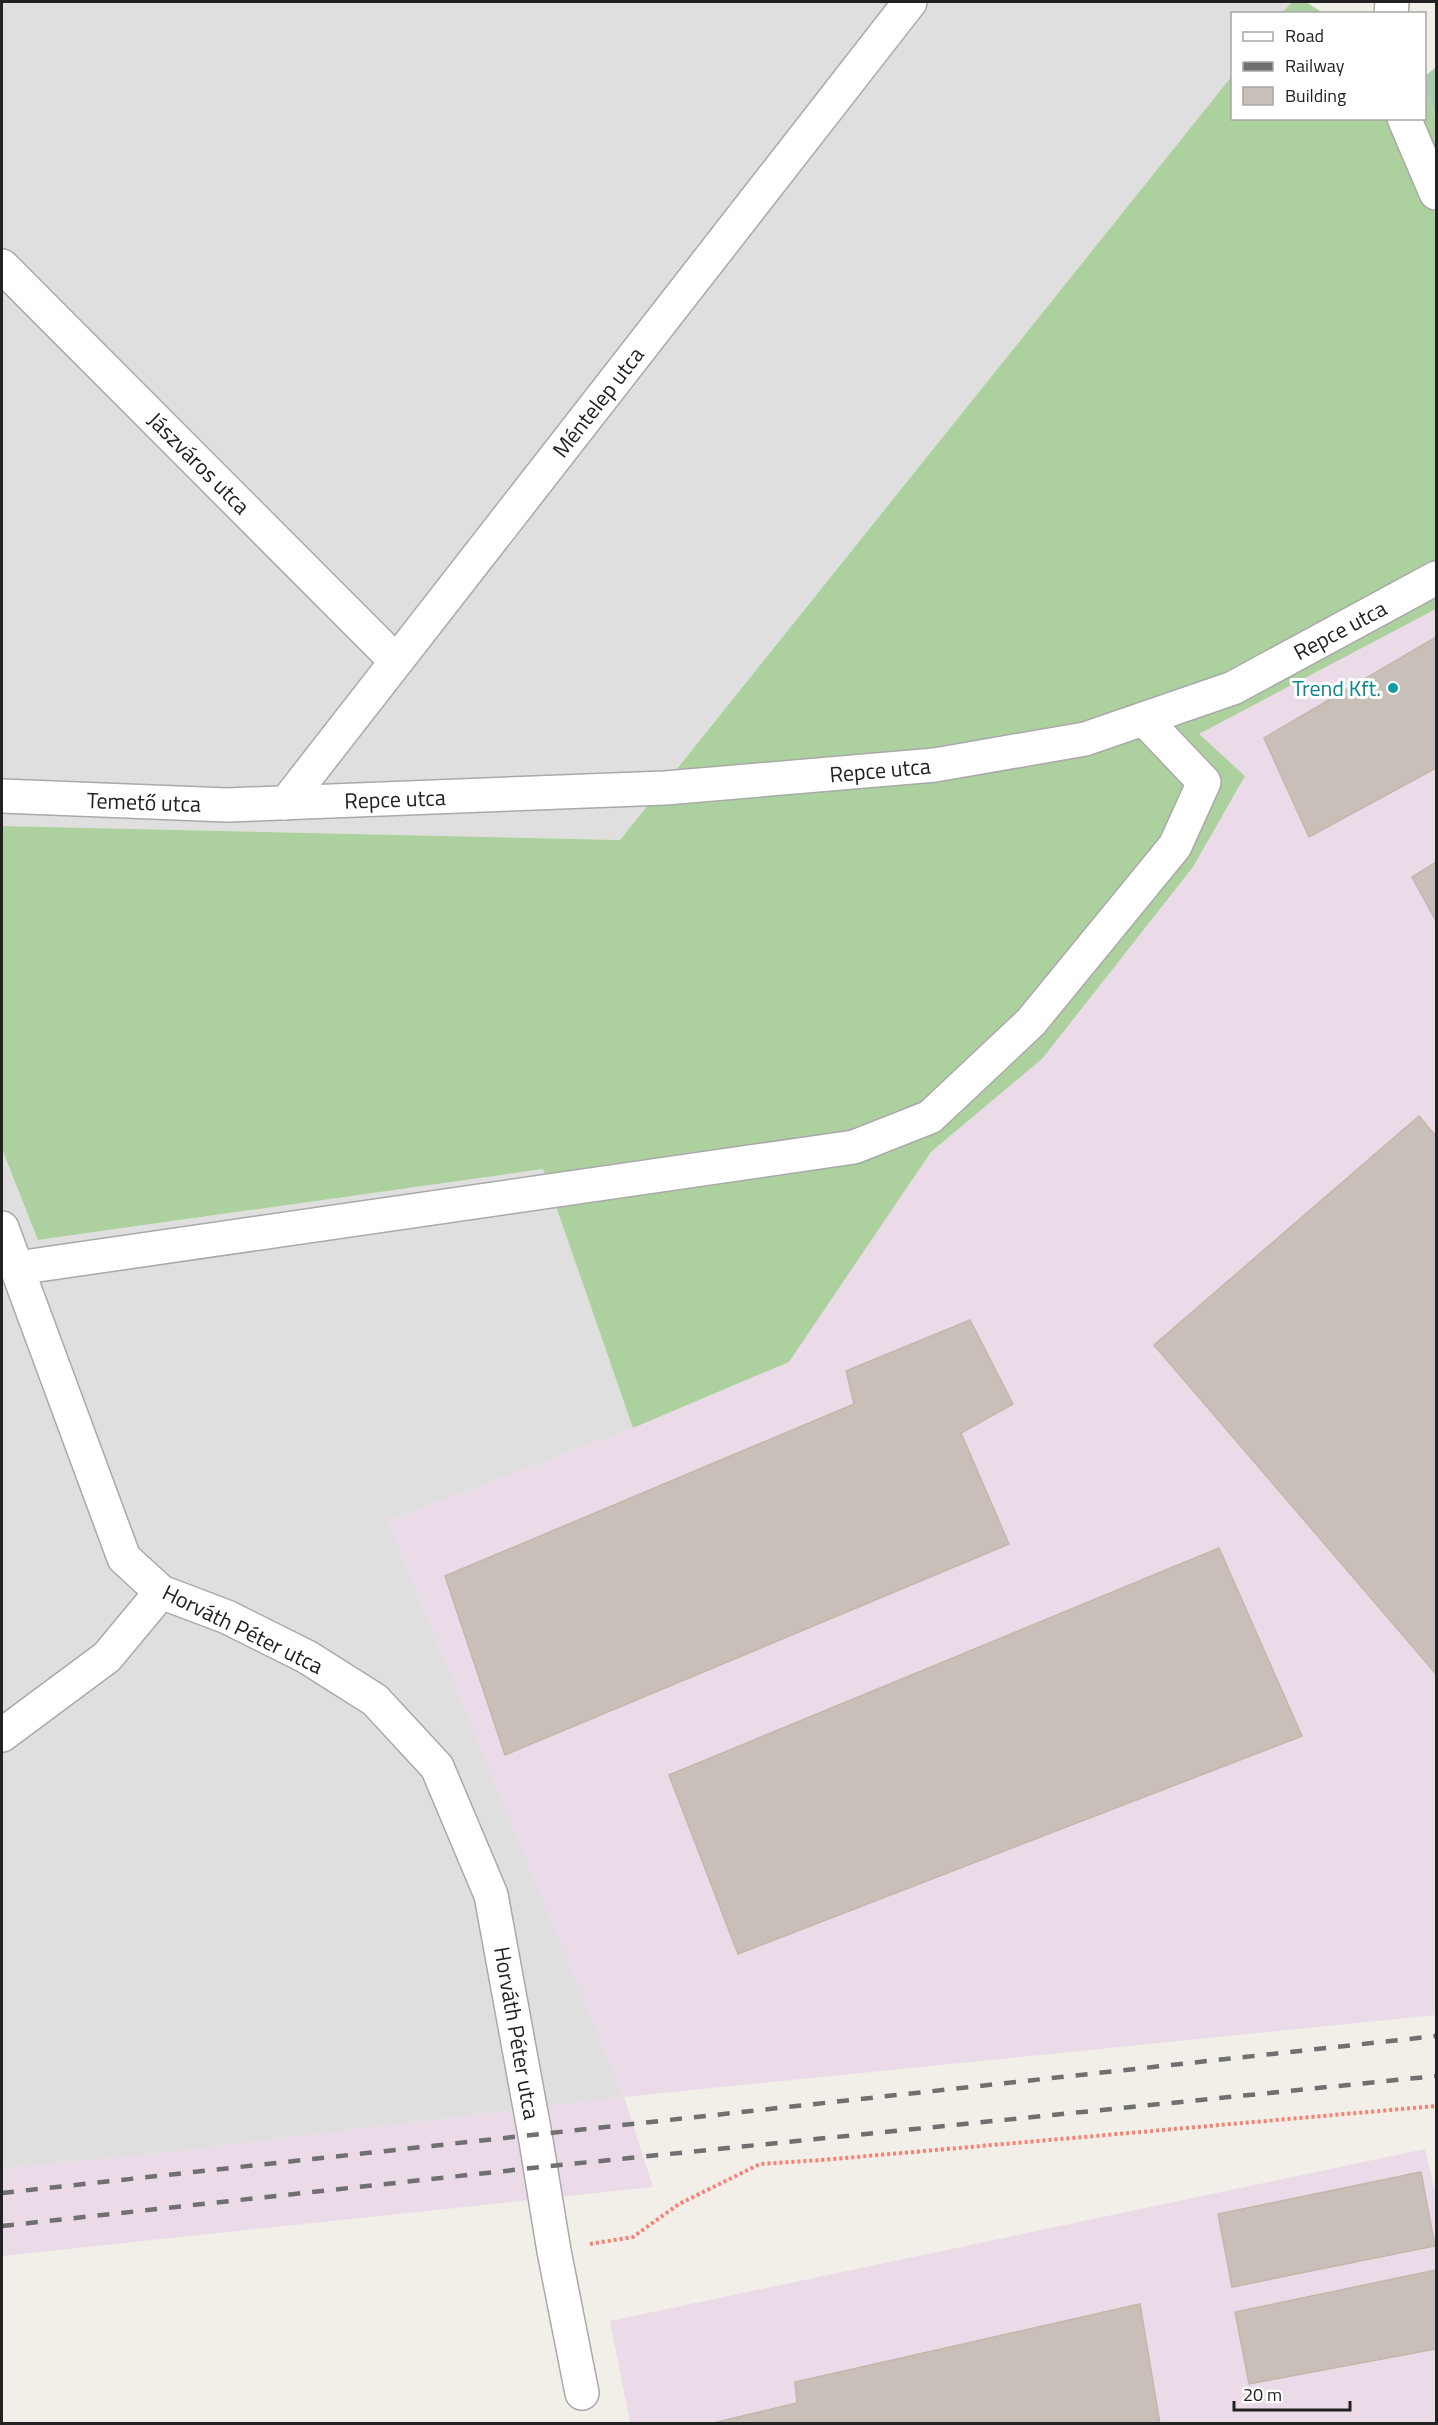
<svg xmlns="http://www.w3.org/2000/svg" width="1438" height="2425" font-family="'Titillium Web',sans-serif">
  <rect width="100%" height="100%" fill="#f2efe9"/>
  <g fill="#e0dfdf">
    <path d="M2 2H1292L1282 13 1232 14V76L620 840 2 826Z"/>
    <path d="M2 1149 39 1240 543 1169 633 1428 388 1521 624 2097 154 2154 2 2168Z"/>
  </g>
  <g fill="#ebdbe8">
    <path d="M1436 609V2015L624 2097 653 2187 2 2256V2168L154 2154 623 2097 388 1521 633 1428 789 1362 931 1152 1042 1059 1199 734Z"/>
    <path d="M1425 2149 1436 2195V2423H630L610 2321Z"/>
  </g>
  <g fill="#add19e">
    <path d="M1292 2H1306L1323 13H1282Z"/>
    <path d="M1232 76V118H1424L1425 91 1436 117V609L1199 734 1245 776 1193 867 1042 1059 931 1152 789 1362 633 1428 543 1169 38 1240 2 1149V826L620 840Z"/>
  </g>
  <path fill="#aacbaf" d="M1436 67V117L1425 91V76Z"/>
  <g fill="#c7bfb8" stroke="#c4b6ab" stroke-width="1.5">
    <path d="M1436 637V768L1309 837 1264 738Z"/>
    <path d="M1436 862V921L1412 877Z"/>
    <path d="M1419 1116 1436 1136V1674L1154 1345Z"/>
    <path d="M970 1320 1013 1404 961 1433 1009 1544 505 1755 445 1576 854 1404 846 1371Z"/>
    <path d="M1219 1548 1302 1736 738 1954 669 1775Z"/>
    <path d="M1421 2172 1435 2246 1232 2287 1218 2214Z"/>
    <path d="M1436 2270V2349L1249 2384 1235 2312Z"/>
    <path d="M1140 2304 1160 2424H709L797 2403 795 2382Z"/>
  </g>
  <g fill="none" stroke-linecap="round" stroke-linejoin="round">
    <g stroke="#a9a9a9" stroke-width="36">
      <g id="minor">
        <path d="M1391 14 1392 2"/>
        <path d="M1404 118 1436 193"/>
        <path d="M2 266 396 661"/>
        <path d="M2 796 227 805 665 788 935 765 1085 739 1233 688 1436 578"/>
        <path d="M286 803 910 2"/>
        <path d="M2 1228 124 1558 161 1592 227 1617 307 1657 375 1700 437 1767 491 1895 535 2135 554 2251 582 2393"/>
        <path d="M17 1268 854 1147 930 1117 1031 1022 1175 846 1204 782 1144 719"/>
        <path d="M2 1735 107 1657 161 1592"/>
      </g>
    </g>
    <path stroke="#fa8072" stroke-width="4" stroke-dasharray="3 3" stroke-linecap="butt" d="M590 2244 633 2237 679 2204 760 2164 822 2160 1436 2106"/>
    <use href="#minor" stroke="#fff" stroke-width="33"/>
    <g stroke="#707070" stroke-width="4.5" stroke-dasharray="12 12" stroke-linecap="butt">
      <path d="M2 2193 1436 2036"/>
      <path d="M2 2226 541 2167 1436 2076"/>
    </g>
  </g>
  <circle fill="#0f9aa8" stroke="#fff" stroke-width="2" cx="1393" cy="688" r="6"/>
  <g text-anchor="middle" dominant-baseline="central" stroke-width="6" stroke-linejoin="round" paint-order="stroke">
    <g font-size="22" fill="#222" stroke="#fff">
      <text transform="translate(598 402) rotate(-52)">Méntelep utca</text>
      <text transform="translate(199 463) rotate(45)">Jászváros utca</text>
      <text transform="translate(1340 630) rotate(-28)">Repce utca</text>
      <text transform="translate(880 770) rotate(-5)">Repce utca</text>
      <text transform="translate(395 799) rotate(-2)">Repce utca</text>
      <text transform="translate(144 802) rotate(2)">Temető utca</text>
      <text transform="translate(243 1629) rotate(26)">Horváth Péter utca</text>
      <text transform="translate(517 2033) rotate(80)">Horváth Péter utca</text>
    </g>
    <g font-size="22" fill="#0d838f" stroke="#fff" text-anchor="end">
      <text x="1381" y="688">Trend Kft.</text>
    </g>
  </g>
  <rect width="1438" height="2425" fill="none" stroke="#222222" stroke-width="6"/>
  <rect x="1231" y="12" width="195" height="108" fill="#ffffff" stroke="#a7a7a7" stroke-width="1.5"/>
  <rect x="1243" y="32" width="30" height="9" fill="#ffffff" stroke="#a7a7a7" stroke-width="1.5"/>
  <text x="1285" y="42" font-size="18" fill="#222222">Road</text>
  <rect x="1243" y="62" width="30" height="9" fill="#707070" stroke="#a7a7a7" stroke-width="1.5"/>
  <text x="1285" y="72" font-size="18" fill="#222222">Railway</text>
  <rect x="1243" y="87" width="30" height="18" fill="#c7bfb8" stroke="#a7a7a7" stroke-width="1.5"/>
  <text x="1285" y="102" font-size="18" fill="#222222">Building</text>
  <path d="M1234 2401v9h116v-9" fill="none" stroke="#222222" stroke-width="3"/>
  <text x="1243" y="2401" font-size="18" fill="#222222" stroke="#ffffff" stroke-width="4.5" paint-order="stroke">20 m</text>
</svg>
